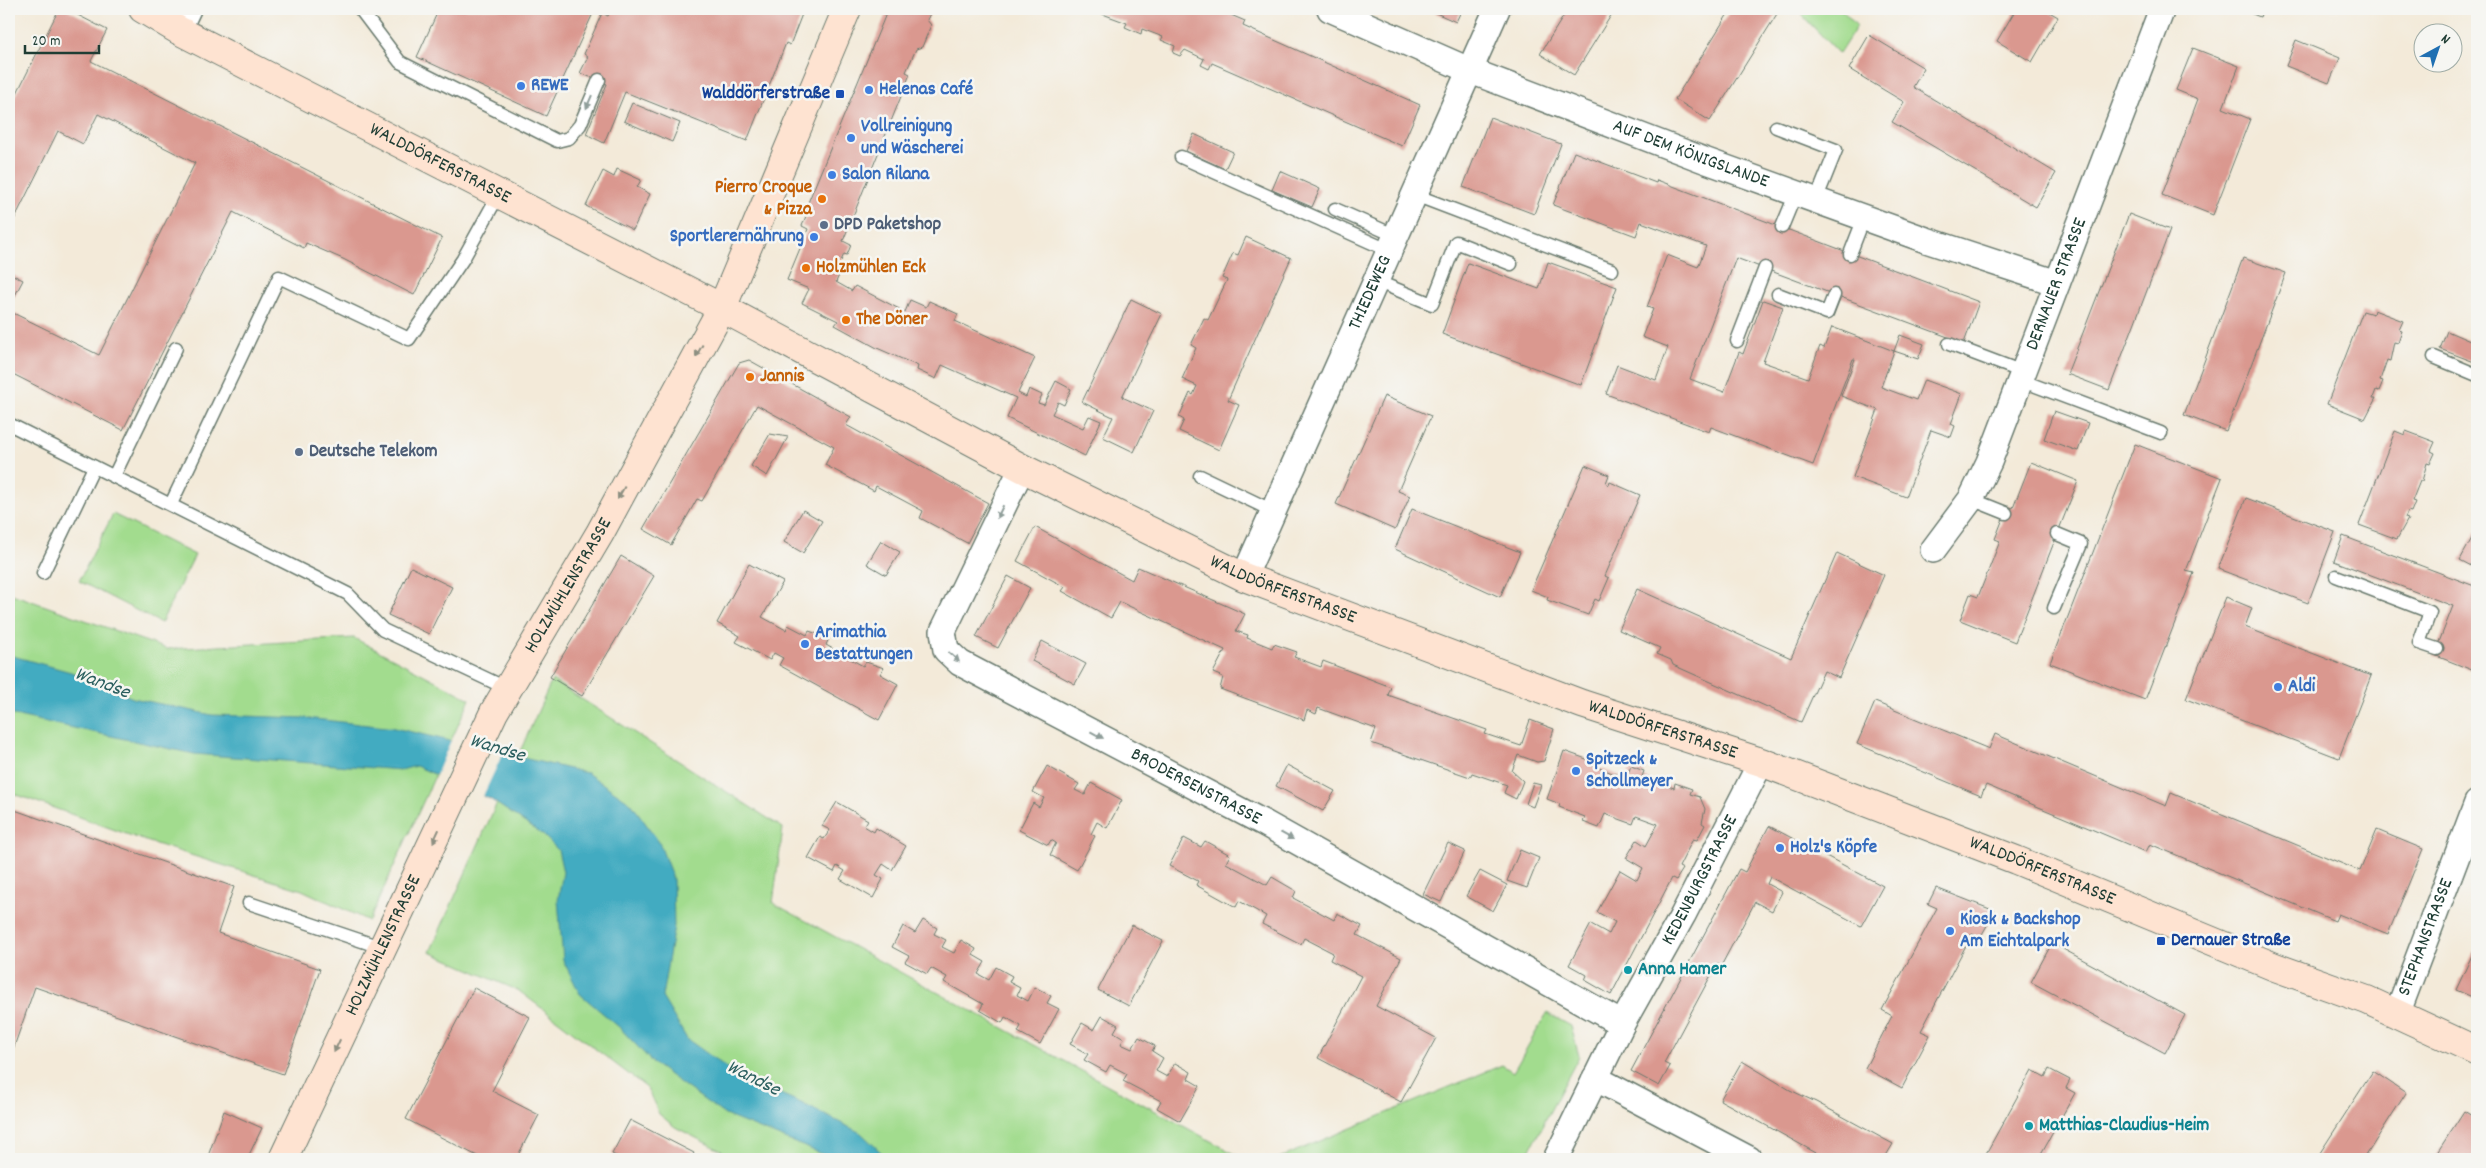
<svg xmlns="http://www.w3.org/2000/svg" width="2486" height="1168" font-family="Dekko,sans-serif">
  <rect width="100%" height="100%" fill="#f6f6f2"/>
  <filter id="ink" filterUnits="userSpaceOnUse"><feTurbulence type="fractalNoise" baseFrequency=".02" numOctaves="2"/><feDisplacementMap in="SourceGraphic" scale="10" xChannelSelector="R" yChannelSelector="G"/><feConvolveMatrix kernelMatrix="1 2 1 2 8 2 1 2 1" color-interpolation-filters="sRGB"/></filter>
  <filter id="wash" filterUnits="userSpaceOnUse"><feTurbulence type="fractalNoise" baseFrequency=".0096" numOctaves="4" result="noise"/><feDisplacementMap in="SourceGraphic" scale="20" xChannelSelector="R" yChannelSelector="G"/><feGaussianBlur stdDeviation="1.12" result="paint"/><feColorMatrix in="noise" values="0 0 0 0 0 0 0 0 0 0 0 0 0 0 0 0 0 1.4 0 .05"/><feComposite in="paint" operator="in"/></filter>
  <g filter="url(#wash)">
    <rect width="100%" height="100%" fill="#f3ead9"/>
    <g fill="#a2dc8e" stroke="#608c61">
      <path d="M1807 9H1841L1857 26 1839 54 1802 15Z"/>
      <path d="M113 514 195 555 161 623 79 581Z"/>
      <path d="M9 593 167 649 354 638 470 699 369 921 302 890 146 841 9 792Z"/>
      <path d="M552 680 783 828 773 903 1244 1159H737L675 1127 659 1114 647 1088 519 991 430 952Z"/>
      <path d="M1547 1013 1571 1026 1579 1056 1525 1159H1277L1502 1065 1513 1072Z"/>
    </g>
    <path fill="#42abc1" stroke="#30747a" d="M9 655 71 672 133 698 212 715 306 718 395 728 587 773 631 803 659 842 673 879 674 926 662 997 687 1039 737 1075 799 1102 861 1133 888 1159H835L725 1115 654 1064 619 1027 580 994 563 960 558 900 563 872 558 850 543 835 490 799 416 766 401 770 194 754 9 714Z"/>
    <path fill="#f3ead9" d="M452 738 504 751 482 798 435 778Z"/>
    <g id="blocks">
      <g fill="#da988f">
        <path d="M59 9H66L107 30 91 61 442 238 414 295 343 259 306 243 304 248 233 212 123 430 9 372V311L99 355 195 163 98 114 83 144 58 131 9 230V109Z"/>
        <path d="M434 9H595L546 116 417 57 438 11Z"/>
        <path d="M611 9H804L790 45 786 43 747 141 625 92 604 143 586 134 607 84 580 73 588 57 584 54 602 13 608 16Z"/>
        <path d="M888 9H932L927 20 931 25 922 47 916 49 906 72 910 74 843 241 851 245 847 255 844 254 841 261 844 264 836 282 852 291 855 286 905 312 910 300 926 307 929 301 958 314 955 321 1035 358 1018 393 1026 397 1029 389 1042 395 1038 403 1044 405 1056 381 1071 389 1064 405 1058 402 1052 414 1083 428 1089 416 1101 421 1085 456 1007 418 1016 398 942 365 936 379 917 370 918 366 877 348 835 325 838 321 802 303 809 289 787 280 808 229 802 226 808 211 805 210Z"/>
        <path d="M1103 9H1221L1224 12 1245 21 1243 26 1420 105 1402 146 1212 63 1209 69 1201 65 1204 59 1185 50 1180 56 1173 53 1175 46 1161 40 1163 37 1142 29 1141 34 1125 27 1127 23 1100 13Z"/>
        <path d="M1427 9H1462L1456 22Z"/>
        <path d="M1568 9H1615L1574 75 1540 54Z"/>
        <path d="M1731 9H1780L1710 121 1675 99Z"/>
        <path d="M2016 9H2047L2046 10 2058 17 2032 62 1997 41Z"/>
        <path d="M2240 9H2263L2260 17Z"/>
        <path d="M1869 35 1924 68 1913 87 2056 173 2036 207 1892 122 1904 102 1849 69Z"/>
        <path d="M2296 40 2340 58 2329 83 2286 66Z"/>
        <path d="M2193 48 2239 66 2223 108 2250 119 2213 215 2162 195 2198 99 2176 90Z"/>
        <path d="M632 103 680 123 672 142 624 121Z"/>
        <path d="M1490 117 1561 144 1534 214 1463 187Z"/>
        <path d="M1194 134 1233 152 1225 169 1186 151Z"/>
        <path d="M1574 152 1656 183 1657 180 1979 302 1964 343 1736 258 1690 379 1724 392 1739 352 1743 354 1763 300 1783 307 1763 362 1808 378 1820 346 1824 348 1832 327 1894 351 1900 335 1924 344 1918 359 1894 351 1881 387 1916 400 1924 380 1962 394 1951 424 1955 426 1951 437 1931 430 1906 497 1853 477 1878 410 1841 396 1855 359H1853L1813 465 1711 427 1709 432 1606 394 1617 365 1656 380 1668 347 1642 337 1653 309 1647 307 1667 255 1698 267 1706 246 1641 222 1636 236 1553 205Z"/>
        <path d="M617 169 641 180 637 187 650 194 633 230 586 206 603 171 614 177Z"/>
        <path d="M1280 171 1320 189 1312 207 1272 190Z"/>
        <path d="M2129 214 2170 230 2109 390 2067 374Z"/>
        <path d="M1246 237 1291 258 1228 400 1239 405 1219 450 1179 431 1184 420 1179 417 1190 393 1193 395 1197 386 1182 379 1196 348 1191 345 1204 318 1208 320 1227 280 1222 278 1233 253 1238 255Z"/>
        <path d="M2243 258 2286 273 2226 431 2184 415Z"/>
        <path d="M1548 262 1617 287 1581 385 1442 334 1468 263 1539 289Z"/>
        <path d="M9 273 23 280 9 307Z"/>
        <path d="M1131 299 1162 314 1122 397 1153 411 1134 452 1103 437 1113 417 1082 402Z"/>
        <path d="M2374 310 2403 321 2399 330 2402 331 2398 343 2394 342 2390 361 2387 360 2380 380 2383 381 2379 391 2376 390 2373 398H2376L2365 419 2327 404 2363 311 2373 314Z"/>
        <path d="M2447 331 2477 344V363L2440 349Z"/>
        <path d="M749 360 851 417 846 425 988 503 967 543 920 518 923 511 876 486 874 491 825 465 834 447 757 405 702 501 697 499 671 545 643 529 739 363Z"/>
        <path d="M1384 396 1431 416 1398 491 1410 496 1395 530 1336 504Z"/>
        <path d="M2054 411 2088 423 2078 451 2044 439Z"/>
        <path d="M2395 431 2405 435 2406 431 2435 442 2431 451 2435 453 2430 464 2427 463 2422 481H2420L2412 501 2415 502 2411 512 2408 511 2405 518 2408 519 2397 539 2359 525Z"/>
        <path d="M770 434 788 437 767 476 751 466Z"/>
        <path d="M2135 444 2222 478 2186 571 2194 573 2145 700 2050 663Z"/>
        <path d="M2031 462 2078 481 2015 642 1960 620 1970 594 1978 597 2000 541 1995 539 2008 506 2013 508Z"/>
        <path d="M1585 465 1609 475 1606 483 1609 485 1610 482 1640 495 1605 576 1609 578 1599 601 1595 599 1588 615 1547 600 1548 597 1531 590Z"/>
        <path d="M2246 498 2335 532 2308 603 2218 569Z"/>
        <path d="M1412 509 1520 552 1500 597 1395 549Z"/>
        <path d="M803 510 822 521 803 553 784 542Z"/>
        <path d="M1035 527 1132 580 1138 567 1245 614 1236 631 1248 635 1247 638 1272 648 1274 644 1297 652 1294 657 1321 667 1323 661 1391 687 1388 695 1487 730 1485 734 1521 746 1530 720 1554 729 1544 761 1537 762 1518 755 1512 771 1523 781 1516 799 1504 793 1507 785 1472 773 1470 777 1371 743 1376 729 1318 708 1316 714 1307 710 1304 720 1220 689 1223 677 1213 673 1225 650 1120 602 1111 618 1062 591 1065 587 1017 561Z"/>
        <path d="M2477 529V569L2460 560Z"/>
        <path d="M2343 536 2477 587V672L2434 655 2453 606 2334 561Z"/>
        <path d="M881 541 900 552 886 575 867 564Z"/>
        <path d="M1837 553 1884 575 1839 678 1824 671 1801 722 1673 665 1671 660 1657 654 1660 648 1619 630 1637 589 1791 658Z"/>
        <path d="M621 556 654 576 582 696 550 677Z"/>
        <path d="M749 564 783 582 762 617 786 630 788 625 807 635 809 631 829 638 826 645 863 666 866 662 884 668 880 674 898 684 879 720 779 665 783 658 774 653 770 660 736 642 740 636 717 623Z"/>
        <path d="M411 567 452 587 429 634 388 615Z"/>
        <path d="M1008 576 1030 588 998 648 976 637Z"/>
        <path d="M2226 597 2252 608 2245 627 2371 676 2339 758 2186 699Z"/>
        <path d="M1042 641 1086 664 1075 684 1032 661Z"/>
        <path d="M1875 702 1989 749 1995 734 2166 806 2171 793 2360 871 2377 830 2423 849 2388 934 2338 914 2335 921 2150 844 2146 852 1986 785 1981 796 1857 744Z"/>
        <path d="M1564 751 1592 761 1591 765 1626 778 1631 766 1644 771 1642 777 1674 788 1675 783 1692 789 1690 794 1700 797 1705 809 1702 823 1705 825 1697 840 1693 839 1679 867 1683 869 1676 880 1672 878 1611 995 1585 980 1587 975 1569 965 1591 924 1609 934 1615 922 1597 912 1620 870 1637 880 1643 868 1626 858 1637 840 1646 846 1658 824 1636 816 1633 824 1605 814 1599 828 1583 822 1585 817 1559 807 1560 804 1547 799Z"/>
        <path d="M1287 765 1335 791 1323 811 1276 786Z"/>
        <path d="M1047 766 1079 784 1075 790 1085 795 1091 783 1122 800 1107 828 1097 822 1091 834 1095 836 1077 870 1050 855 1056 843 1051 840 1048 845 1019 830 1033 803 1039 807 1044 798 1033 792Z"/>
        <path d="M1533 783 1541 785 1533 807 1526 804Z"/>
        <path d="M837 802 868 820 864 826 874 832 876 828 906 846 892 870 883 864 876 875 883 879 873 898 840 879 845 871 837 866 834 872 808 858 820 837 824 839 830 830 822 826Z"/>
        <path d="M9 808 234 887 218 933 320 969 283 1074 35 987 9 1061Z"/>
        <path d="M1769 826 1883 886 1861 926 1770 877 1767 884 1782 892 1772 911 1755 902 1721 966 1717 964 1664 1063 1670 1066 1659 1086 1631 1071 1739 869 1745 872Z"/>
        <path d="M1184 838 1201 847 1205 841 1230 855 1226 863 1267 885 1272 877 1296 891 1293 898 1334 920 1337 913 1362 926 1357 935 1401 958 1376 1006 1436 1038 1401 1102 1318 1058 1361 976 1330 960 1333 953 1304 938 1301 944 1262 924 1266 916 1239 901 1236 907 1223 900 1196 885 1198 881 1169 866Z"/>
        <path d="M1448 843 1465 851 1441 902 1423 894Z"/>
        <path d="M1520 850 1539 858 1527 888 1507 881Z"/>
        <path d="M1480 871 1507 885 1493 911 1466 896Z"/>
        <path d="M1936 888 1995 911 1980 938 1972 934 1921 1031 1930 1035 1902 1088 1865 1068 1892 1016 1882 1010 1937 908 1928 904Z"/>
        <path d="M923 920 937 928 934 934 946 940 942 947 954 953 961 940 976 949 973 955 985 962 978 974 989 980 996 967 1012 976 1009 982 1020 988 1017 995 1028 1001 1035 987 1051 996 1047 1003 1059 1009 1040 1044 1018 1032 1021 1026 1005 1017 1002 1023 980 1010 983 1004 944 982 947 977 931 968 927 974 905 962 909 956 892 947 903 926 915 933Z"/>
        <path d="M1132 925 1163 941 1129 1006 1098 990Z"/>
        <path d="M2052 943 2185 1015 2165 1053 2031 982Z"/>
        <path d="M2474 951 2477 953V999L2456 990Z"/>
        <path d="M474 988 530 1017 492 1091 539 1115 516 1159H483L406 1119Z"/>
        <path d="M1102 1016 1118 1025 1114 1032 1124 1038 1121 1044 1132 1049 1139 1037 1155 1046 1152 1051 1163 1058 1156 1071 1167 1077 1175 1063 1191 1072 1188 1079 1200 1086 1180 1121 1157 1108 1161 1101 1123 1081 1127 1074 1110 1065 1106 1072 1084 1060 1088 1054 1070 1044 1082 1023 1094 1030Z"/>
        <path d="M1742 1061 1790 1090 1816 1102 1893 1144 1884 1159H1827L1720 1100Z"/>
        <path d="M2049 1069 2070 1080 2066 1088 2075 1093 2038 1159H1983L2032 1070 2045 1077Z"/>
        <path d="M2373 1071 2406 1093 2390 1118 2364 1159H2316Z"/>
        <path d="M224 1111 262 1128 247 1159H207Z"/>
        <path d="M2464 1111 2477 1119V1159H2433Z"/>
        <path d="M630 1120 694 1153 691 1159H622L612 1154Z"/>
      </g>
    </g>
  </g>
  <g filter="url(#ink)">
    <use href="#blocks" fill-opacity="0" stroke="#697a6e" stroke-width="1"/>
    <g fill="none" stroke-linecap="round" stroke-linejoin="round">
      <g stroke="#697a6e" stroke-width="15">
        <g id="lane">
          <path d="M360 9 400 62 557 141 569 138 580 125 599 80"/>
          <path d="M1776 127 1836 150 1816 200"/>
          <path d="M1181 157 1390 251"/>
          <path d="M1415 195 1612 270"/>
          <path d="M1335 209 1396 236"/>
          <path d="M1782 227 1796 193"/>
          <path d="M1850 254 1864 218"/>
          <path d="M1376 281 1432 304 1456 242 1511 264"/>
          <path d="M1778 294 1827 313 1834 295"/>
          <path d="M1737 341 1765 268"/>
          <path d="M1949 344 2023 372"/>
          <path d="M2434 357 2477 375"/>
          <path d="M2020 380 2161 433"/>
          <path d="M9 424 348 594 383 630 506 688"/>
          <path d="M114 476 176 348"/>
          <path d="M1200 476 1273 511"/>
          <path d="M1971 499 2006 513"/>
          <path d="M171 504 279 277 409 339 463 259 499 194"/>
          <path d="M43 573 94 467"/>
          <path d="M2336 576 2430 612 2419 643 2437 649"/>
          <path d="M2054 608 2081 544 2057 534"/>
          <path d="M249 903 383 948"/>
        </g>
      </g>
      <g stroke="#697a6e" stroke-width="28">
        <g id="street">
          <path id="s1" d="M1330 9 1471 71 1704 160 1926 240 2057 283"/>
          <path d="M178 30 188 9"/>
          <path id="s2" d="M1022 468 943 631 946 650 960 663 1264 823 1622 1024"/>
          <path id="s3" d="M1933 550 1971 499 1989 462 2162 9"/>
          <path id="s4" d="M1244 577 1497 9"/>
          <path id="s5" d="M2397 1014 2477 803"/>
          <path d="M1595 1078 1749 1159"/>
          <path id="s6" d="M1556 1159 1622 1024 1683 915 1761 762"/>
        </g>
      </g>
      <g stroke="#697a6e" stroke-width="30">
        <g id="secondary">
          <path id="s7" d="M143 9 178 30 722 308 1022 468 1244 577 1582 704 1761 762 2016 860 2275 967 2367 1000 2477 1051"/>
          <path id="s8" d="M283 1159 494 712 600 533 722 308 847 9"/>
        </g>
      </g>
      <use href="#lane" stroke="#fff" stroke-width="12"/>
      <use href="#street" stroke="#fff" stroke-width="25"/>
      <use href="#secondary" stroke="#fee3d1" stroke-width="28"/>
    </g>
    <defs><path id="oneway-solid" d="M-6-.8H1V-3.2L6.5 0L1 3.2V.8H-6Z" transform="scale(1.25)"/></defs>
    <g fill="#8f9e9a">
      <use href="#oneway-solid" transform="translate(589 102) rotate(113)"/>
      <use href="#oneway-solid" transform="translate(1000 512) rotate(116)"/>
      <use href="#oneway-solid" transform="translate(954 657) rotate(42)"/>
      <use href="#oneway-solid" transform="translate(1097 735) rotate(28)"/>
      <use href="#oneway-solid" transform="translate(1287 836) rotate(29)"/>
    </g>
    <g fill="#8e9082">
      <use href="#oneway-solid" transform="translate(699 351) rotate(119)"/>
      <use href="#oneway-solid" transform="translate(621 493) rotate(119)"/>
      <use href="#oneway-solid" transform="translate(436 836) rotate(115)"/>
      <use href="#oneway-solid" transform="translate(337 1046) rotate(115)"/>
    </g>
  </g>
  <g fill="#3f7fe0" stroke="#f6f6f2" stroke-width="2">
    <circle cx="521" cy="86" r="5"/>
    <circle cx="869" cy="90" r="5"/>
    <circle cx="851" cy="138" r="5"/>
    <circle cx="832" cy="175" r="5"/>
    <circle cx="814" cy="237" r="5"/>
    <circle cx="805" cy="644" r="5"/>
    <circle cx="2278" cy="687" r="5"/>
    <circle cx="1576" cy="771" r="5"/>
    <circle cx="1780" cy="848" r="5"/>
    <circle cx="1950" cy="931" r="5"/>
  </g>
  <g fill="#1a4fb4" stroke="#f6f6f2" stroke-width="2">
    <rect x="835" y="89" width="10" height="10" rx="2.5"/>
    <rect x="2156" y="936" width="10" height="10" rx="2.5"/>
  </g>
  <g fill="#e8710a" stroke="#f6f6f2" stroke-width="2">
    <circle cx="822" cy="199" r="5"/>
    <circle cx="806" cy="268" r="5"/>
    <circle cx="846" cy="320" r="5"/>
    <circle cx="750" cy="377" r="5"/>
  </g>
  <g fill="#5c6f8a" stroke="#f6f6f2" stroke-width="2">
    <circle cx="824" cy="225" r="5"/>
    <circle cx="299" cy="452" r="5"/>
  </g>
  <g fill="#0f9aa8" stroke="#f6f6f2" stroke-width="2">
    <circle cx="1628" cy="970" r="5"/>
    <circle cx="2029" cy="1126" r="5"/>
  </g>
  <g text-anchor="middle" dominant-baseline="central" stroke-width="5" stroke-linejoin="round" paint-order="stroke">
    <g font-size="19" font-weight="bold" fill="#366cbe" stroke="#f6f6f2" text-anchor="start">
      <text x="531" y="86">REWE</text>
      <text x="879" y="90">Helenas Café</text>
      <text x="861" y="127">Vollreinigung<tspan x="861" dy="22">und Wäscherei</tspan></text>
      <text x="842" y="175">Salon Rilana</text>
      <text x="804" y="237" text-anchor="end">Sportlerernährung</text>
      <text x="815" y="633">Arimathia<tspan x="815" dy="22">Bestattungen</tspan></text>
      <text x="2288" y="687">Aldi</text>
      <text x="1586" y="760">Spitzeck &amp;<tspan x="1586" dy="22">Schollmeyer</tspan></text>
      <text x="1790" y="848">Holz's Köpfe</text>
      <text x="1960" y="920">Kiosk &amp; Backshop<tspan x="1960" dy="22">Am Eichtalpark</tspan></text>
    </g>
    <g font-size="19" font-weight="bold" fill="#164399" stroke="#f6f6f2" text-anchor="end">
      <text x="830" y="94">Walddörferstraße</text>
      <text x="2171" y="941" text-anchor="start">Dernauer Straße</text>
    </g>
    <g font-size="19" fill="#1f3d34" stroke="#f6f6f2">
      <text stroke="none"><textPath href="#s1" startOffset="389">AUF DEM KÖNIGSLANDE</textPath></text>
      <text stroke="none"><textPath href="#s7" startOffset="335">WALDDÖRFERSTRASSE</textPath></text>
      <text stroke="none"><textPath href="#s3" startOffset="295">DERNAUER STRASSE</textPath></text>
      <text stroke="none"><textPath href="#s4" startOffset="311">THIEDEWEG</textPath></text>
      <text stroke="none"><textPath href="#s8" startOffset="641">HOLZMÜHLENSTRASSE</textPath></text>
      <text stroke="none"><textPath href="#s7" startOffset="1280">WALDDÖRFERSTRASSE</textPath></text>
      <text stroke="none"><textPath href="#s7" startOffset="1685">WALDDÖRFERSTRASSE</textPath></text>
      <text stroke="none"><textPath href="#s2" startOffset="486">BRODERSENSTRASSE</textPath></text>
      <text stroke="none"><textPath href="#s7" startOffset="2090">WALDDÖRFERSTRASSE</textPath></text>
      <text stroke="none"><textPath href="#s6" startOffset="314">KEDENBURGSTRASSE</textPath></text>
      <text stroke="none"><textPath href="#s5" startOffset="82">STEPHANSTRASSE</textPath></text>
      <text stroke="none"><textPath href="#s8" startOffset="236">HOLZMÜHLENSTRASSE</textPath></text>
    </g>
    <g font-size="19" font-weight="bold" fill="#c56008" stroke="#f6f6f2" text-anchor="start">
      <text x="812" y="188" text-anchor="end">Pierro Croque<tspan x="812" dy="22">&amp; Pizza</tspan></text>
      <text x="816" y="268">Holzmühlen Eck</text>
      <text x="856" y="320">The Döner</text>
      <text x="760" y="377">Jannis</text>
    </g>
    <g font-size="19" font-weight="bold" fill="#4e5e75" stroke="#f6f6f2" text-anchor="start">
      <text x="834" y="225">DPD Paketshop</text>
      <text x="309" y="452">Deutsche Telekom</text>
    </g>
    <g font-size="19" font-weight="bold" fill="#0d838f" stroke="#f6f6f2" text-anchor="start">
      <text x="1638" y="970">Anna Hamer</text>
      <text x="2039" y="1126">Matthias-Claudius-Heim</text>
    </g>
    <g font-size="20" font-style="italic" fill="#2a5e5e" stroke="#f6f6f2">
      <text transform="translate(102 684) rotate(21)">Wandse</text>
      <text transform="translate(497 749) rotate(17)">Wandse</text>
      <text transform="translate(753 1079) rotate(27)">Wandse</text>
    </g>
  </g>
  <rect width="2486" height="1168" fill="none" stroke="#f6f6f2" stroke-width="30"/>
  <g transform="translate(2438 48) rotate(40)"><circle r="24" fill="#f6f6f2" stroke="#a0aca6"/>
  <path d="M0-4L9 19L0 12L-9 19Z" fill="#1f6fb2"/>
  <text y="-8" font-size="14" font-weight="bold" text-anchor="middle" fill="#1f3d34">N</text>
  </g>
  <path d="M25 45v8h74v-8" fill="none" stroke="#1f3d34" stroke-width="2.5"/>
  <text x="32" y="45" font-size="15" fill="#1f3d34" stroke="#f6f6f2" stroke-width="4" paint-order="stroke">20 m</text>
</svg>
